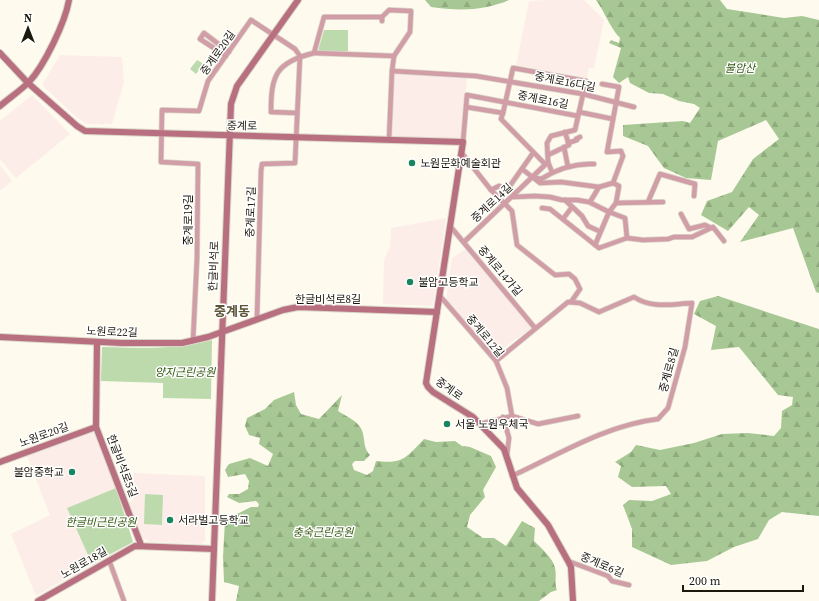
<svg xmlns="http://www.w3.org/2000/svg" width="819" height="601" font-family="'Source Serif 4','Noto Sans KR',serif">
  <defs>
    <pattern id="forest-firs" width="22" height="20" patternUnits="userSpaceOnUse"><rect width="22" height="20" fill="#a7c894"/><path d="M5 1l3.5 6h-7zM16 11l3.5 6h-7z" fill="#8fab7e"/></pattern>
  </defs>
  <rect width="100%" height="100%" fill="#fefbee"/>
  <g fill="#fdede9">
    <path d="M547 0H584L604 20 594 68H589L587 78 516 65 529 1Z"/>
    <path d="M60 55 122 57 124 82 112 124H86L75 116 42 85Z"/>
    <path d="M394 74 467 77 462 140 392 138Z"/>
    <path d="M32 95 70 134 16 178 0 159V121Z"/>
    <path d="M0 165 12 181 0 191Z"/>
    <path d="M446 218 433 306 383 304 384 260 390 247 391 228Z"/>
    <path d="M467 248 533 327 494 355 446 300 452 258Z"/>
    <path d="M95 432 116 488 67 508 92 564 36 596 11 534 50 515 27 456Z"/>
    <path d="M134 473 205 476V540L201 544 150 542 141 537 128 503 133 500Z"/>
  </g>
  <g fill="#bddaad">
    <path d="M324 30H348V51H318Z"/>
    <path d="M197 60 204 64 196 74 190 69Z"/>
    <path d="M212 340 211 399 163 398V383L101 381 102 347C142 348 173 350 212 340Z"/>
    <path d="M116 488 133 542 92 564 67 508Z"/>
    <path d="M145 494 163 495 162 525 144 524Z"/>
  </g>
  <g fill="url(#forest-firs)">
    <path d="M425 0H509C484 11 458 11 431 7Z"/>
    <path d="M596 0H720L727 9 784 18 802 16 819 20V293L816 292 793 228 740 242 759 215 749 207 728 231 701 215 707 201 732 192 753 159 779 139 766 120 718 141 711 180 686 178 664 168 648 146 623 136V125L683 121 690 123 700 108 694 104 679 101 663 94 649 93 630 83 628 77 619 83 613 77 621 48 609 43 611 40 619 43 620 38C610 28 605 12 596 0Z"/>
    <path d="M718 296 819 329V516L782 512 769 520 758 539 734 547 707 561 671 565 632 547V529L623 505 629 500 652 501 671 494 666 486 632 487 618 477 621 466 615 462 631 452 636 445 660 450 694 443 722 434 748 433 774 436 781 428 782 411 792 405 793 397 778 395 739 347 711 350 716 326 694 314 700 301Z"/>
    <path d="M294 392 296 405 301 414 319 419 342 395 338 411C347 417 361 422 363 434 365 443 364 449 370 455L364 461H355L352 464 354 470 367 475 373 471 376 461C403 464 406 458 424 439L436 442 455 441 462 446 470 447 491 456 496 467 483 490 485 497 470 515 467 527 483 538H494L506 546 522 521 535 528 534 541C541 548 553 558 555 568 557 576 554 583 557 590L551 592 539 601H236L239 586 224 582 223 557 225 520 251 507H258L259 504 256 501 239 503 227 497 229 494H239L248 489 249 481 245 474 228 477 225 470 229 464 250 458 268 466 273 454 259 444 260 438 249 435 245 426 247 418 265 409 274 400Z"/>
  </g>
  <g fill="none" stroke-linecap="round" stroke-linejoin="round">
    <g stroke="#dad7ca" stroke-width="6">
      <g id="street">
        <path d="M382 21V17L389 10 411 11 410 32 394 56 392 71"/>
        <path d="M314 53 394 56"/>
        <path d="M226 56 200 39 204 33 229 52"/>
        <path d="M466 107 503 113 501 119 545 164"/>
        <path d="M579 112 613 119"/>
        <path d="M297 113 271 112C271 75 276 62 314 53L324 17H382"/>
        <path d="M389 140 392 71 476 76 583 94 634 107"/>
        <path d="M463 142 467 95 578 116"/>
        <path d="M568 143 577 140 576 139 580 137"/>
        <path d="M564 147 568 167"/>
        <path d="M461 152 491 190 512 211 517 245 555 275 569 274 575 279 580 289 571 302"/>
        <path d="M548 155 569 145 565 132"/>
        <path d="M548 162 552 172"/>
        <path d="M522 169 540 183 561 182 599 187 613 183 623 156 621 151 607 152 619 87 602 84"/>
        <path d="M536 178 541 179C557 169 575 163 594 164"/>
        <path d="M491 190 499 186 507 190 533 153"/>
        <path d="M513 197 535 196 550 197 562 200H577L589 202 609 212 616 203 619 186 613 183"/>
        <path d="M565 200 582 216 588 226 599 231"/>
        <path d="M590 202 599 187"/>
        <path d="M648 202 660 174 695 184 694 196"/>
        <path d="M616 203 663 202"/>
        <path d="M542 208 550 209 599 248 627 238 643 240 668 239 674 237H692L711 228"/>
        <path d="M681 214 689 229 705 225 711 228 713 227 724 241"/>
        <path d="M563 219 572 207"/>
        <path d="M450 226 535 328"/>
        <path d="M464 242 548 162 547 143 551 136 575 130 586 81 513 68 503 113"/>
        <path d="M595 245 609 212 625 218 627 238"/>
        <path d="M440 296 496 361 507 388 512 416"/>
        <path d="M193 341 197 258 198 164 161 162 162 110 199 111 208 81 251 20 295 49 300 56 295 163 262 164 261 171 257 319"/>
        <path d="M496 361 568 302 580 303 599 312 634 297C652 309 671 304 692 303L685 347 668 408 658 419C606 425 558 455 512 476"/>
        <path d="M503 417 509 438 507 455"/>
        <path d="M480 424 512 416 538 424 578 416"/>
        <path d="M109 560 124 601"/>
        <path d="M568 561 608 576 612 581 629 585"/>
      </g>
    </g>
    <g stroke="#dad7ca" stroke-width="8">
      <g id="secondary">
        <path d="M0 53 28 83 77 126 85 131 463 142 426 383 428 387 433 392 473 417 504 449 517 488 548 525 568 561 571 567 573 601"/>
        <path d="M0 106C9 98 20 91 29 82 44 66 65 23 69 0"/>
        <path d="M0 337 122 343H182L208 337 283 310 298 307 437 312"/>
        <path d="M97 342 96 427 141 545"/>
        <path d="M0 462 96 427"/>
        <path d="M38 601 135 546 214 549"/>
        <path d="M212 601 231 104 237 86 298 0"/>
      </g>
    </g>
    <use href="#street" stroke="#d19da7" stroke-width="4.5"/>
    <use href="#secondary" stroke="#b86f7f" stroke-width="6"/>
  </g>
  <g fill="#198460" stroke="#fff" stroke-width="1.5">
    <circle cx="412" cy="163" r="4"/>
    <circle cx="410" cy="282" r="4"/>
    <circle cx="447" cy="424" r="4"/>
    <circle cx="72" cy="472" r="4"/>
    <circle cx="170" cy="520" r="4"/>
  </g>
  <g text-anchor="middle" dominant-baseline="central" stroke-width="3" stroke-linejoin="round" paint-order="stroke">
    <g font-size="11" fill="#1b180c" stroke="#fff">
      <text transform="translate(218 53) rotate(-55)">중계로20길</text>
      <text transform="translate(565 82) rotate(11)">중계로16다길</text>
      <text transform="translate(543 100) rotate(11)">중계로16길</text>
      <text transform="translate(242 126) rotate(1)">중계로</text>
      <text transform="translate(492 203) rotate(-43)">중계로14길</text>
      <text transform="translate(251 212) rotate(-88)">중계로17길</text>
      <text transform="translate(188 220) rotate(-90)">중계로19길</text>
      <text transform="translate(214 266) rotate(-88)">한글비석로</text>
      <text transform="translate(500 271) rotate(50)">중계로14가길</text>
      <text x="328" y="299">한글비석로8길</text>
      <text transform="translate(112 332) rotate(2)">노원로22길</text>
      <text transform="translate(485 336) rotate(50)">중계로12길</text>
      <text transform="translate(669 370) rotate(-75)">중계로8길</text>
      <text transform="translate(449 389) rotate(36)">중계로</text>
      <text transform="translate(44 435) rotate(-20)">노원로20길</text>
      <text transform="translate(122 466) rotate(69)">한글비석로5길</text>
      <text transform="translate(84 563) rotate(-30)">노원로18길</text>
      <text transform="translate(602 565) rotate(23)">중계로6길</text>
    </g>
    <g font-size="11" font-style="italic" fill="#2e550b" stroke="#fff">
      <text x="740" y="68">불암산</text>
      <text x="185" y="372">양지근린공원</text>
      <text x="101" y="522">한글비근린공원</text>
      <text x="323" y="532">충숙근린공원</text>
    </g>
    <g font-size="11" fill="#1b180c" stroke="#fff" text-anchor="start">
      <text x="420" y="163">노원문화예술회관</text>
      <text x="418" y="282">불암고등학교</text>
      <text x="455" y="424">서울 노원우체국</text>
      <text x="64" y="472" text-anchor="end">불암중학교</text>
      <text x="178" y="520">서라벌고등학교</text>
    </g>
    <g font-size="13" font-weight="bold" fill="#5c5537" stroke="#fff">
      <text x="232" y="311">중계동</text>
    </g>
  </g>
  <g transform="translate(28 28)" stroke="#ffffff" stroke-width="3" paint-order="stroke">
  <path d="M0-3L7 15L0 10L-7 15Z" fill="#1b180c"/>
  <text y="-6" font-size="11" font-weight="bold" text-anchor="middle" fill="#1b180c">N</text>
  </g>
  <path d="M683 585v6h120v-6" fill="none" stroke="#1b180c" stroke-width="2"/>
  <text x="689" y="585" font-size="12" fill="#1b180c" stroke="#ffffff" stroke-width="3" paint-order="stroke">200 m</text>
</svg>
